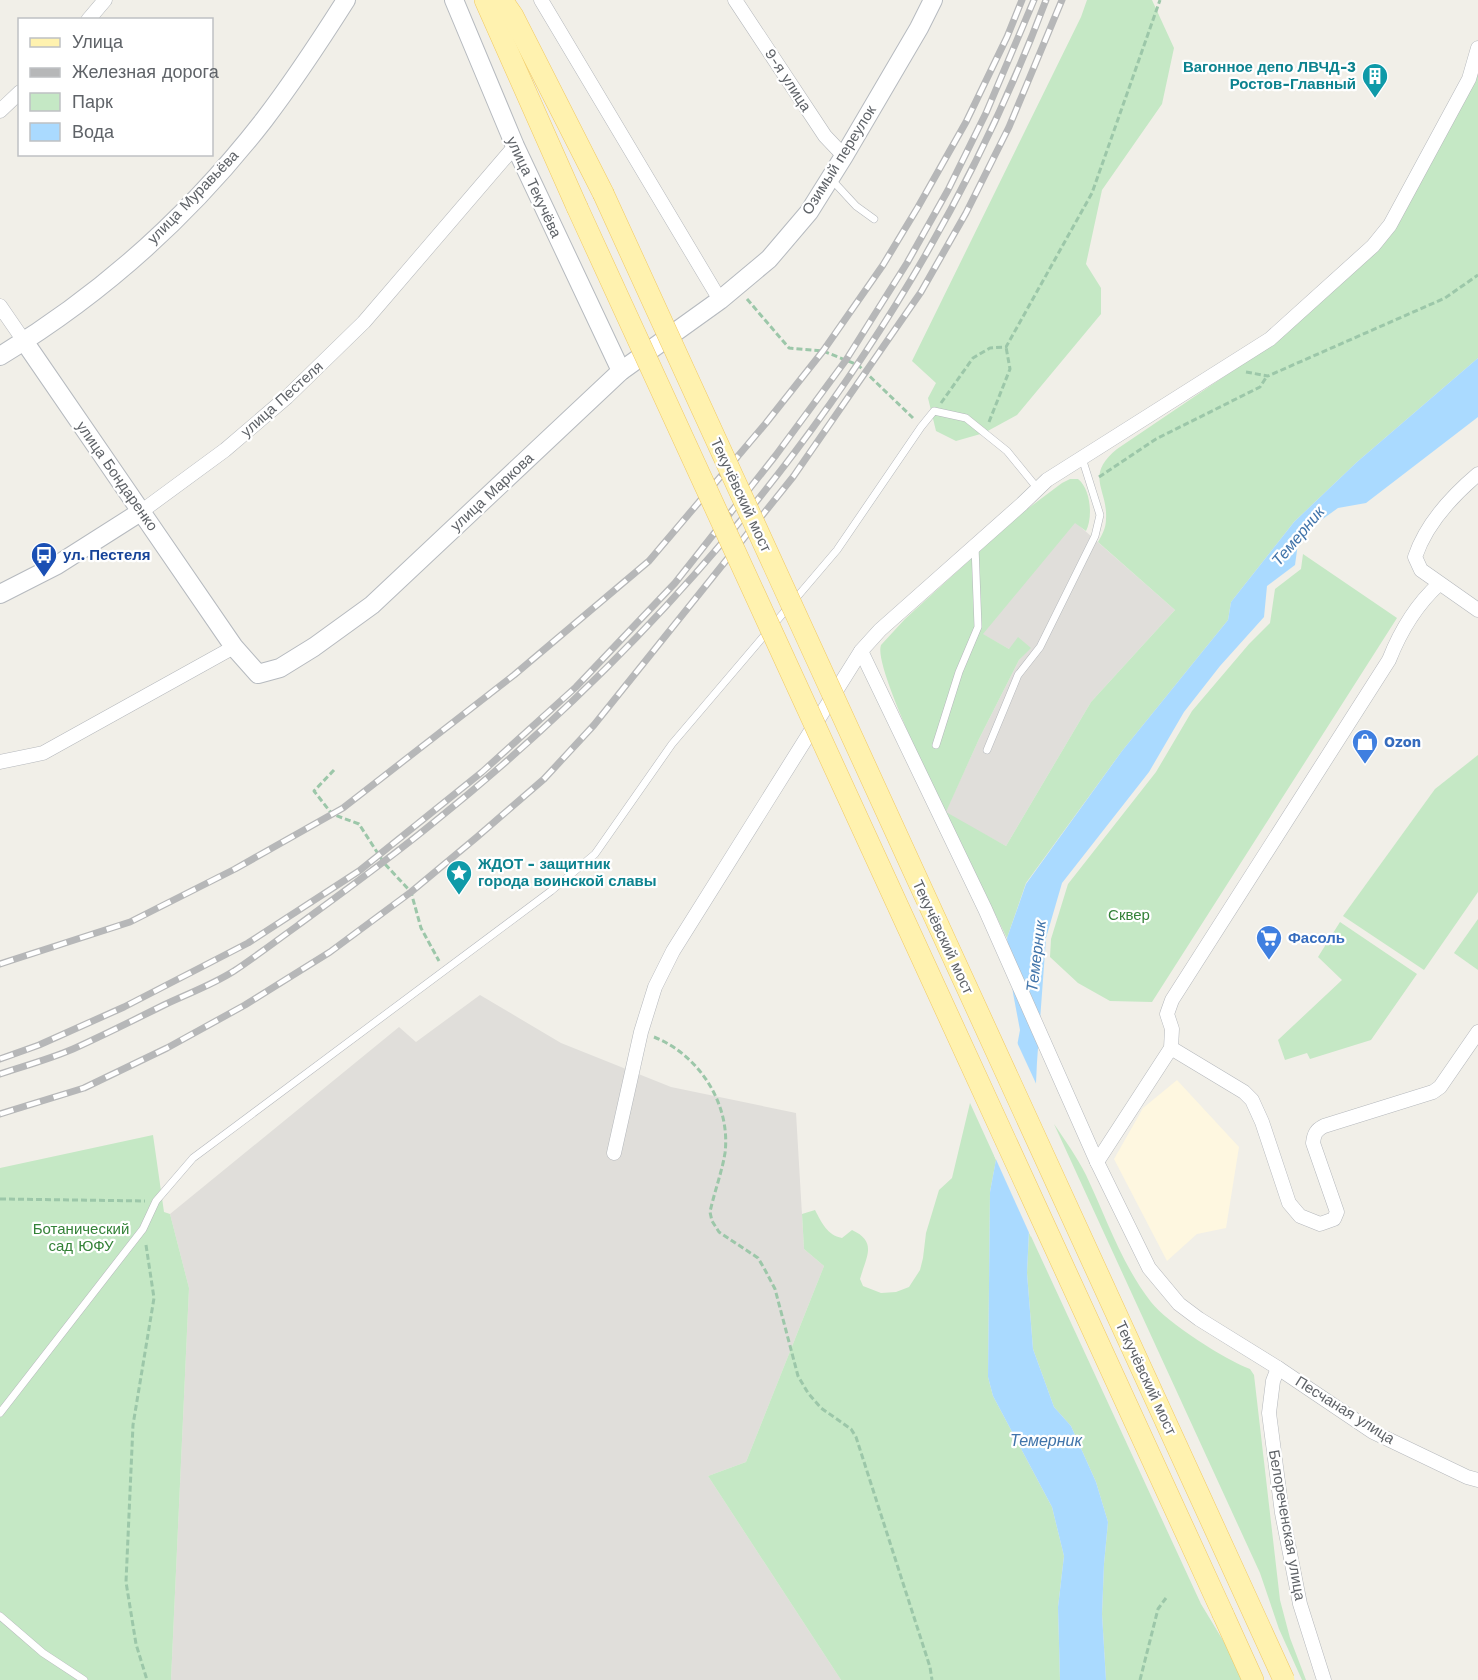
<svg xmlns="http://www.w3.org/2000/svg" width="1478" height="1680" font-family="'Work Sans',sans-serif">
  <rect width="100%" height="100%" fill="#f1efe8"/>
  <path fill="#fef7e0" d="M1177 1080 1239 1147 1226 1228 1197 1234 1167 1261 1114 1159 1143 1108Z"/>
  <g fill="#e0deda">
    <path d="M1075 522 1175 610 1091 702 1006 846 945 813 979 739 1019 660 1030 648 1009 649 982 634Z"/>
    <path d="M480 995 561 1043 671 1087 796 1113 804 1249 824 1266 746 1462 708 1476 841 1680H171L189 1288 170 1214 399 1027 416 1042Z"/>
  </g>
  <g fill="#c5e8c5">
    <path d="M1087 0H1152L1174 48 1162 104 1102 190 1086 264 1101 288V314L1017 415 984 433 956 441 936 431 928 398 936 383 912 361 1081 17Z"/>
    <path d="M1478 60V358L1357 462 1294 522 1231 602 1228 620 1122 751 1026 883 1007 938C988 897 870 673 881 645L905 619 1018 516 1062 483 1070 479H1078C1091 489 1093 518 1086 531L1075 523 983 634 1009 649 1018 637 1031 648 1019 660 979 739 946 812 1006 846 1091 702 1175 610 1098 542C1102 535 1106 528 1106 519 1108 489 1084 476 1117 449L1256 355 1378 247Z"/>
    <path d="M1303 554 1397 618 1152 1002 1110 1001 1078 983 1050 957 1051 939 1068 884 1156 772 1192 711 1249 644 1270 623 1275 589 1301 569Z"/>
    <path d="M1478 755V892L1424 970 1343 916 1435 789Z"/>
    <path d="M1478 919V970L1454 953Z"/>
    <path d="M1340 922 1417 974 1371 1040 1310 1059 1307 1053 1285 1060 1278 1040 1342 980 1318 957Z"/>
    <path d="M970 1103 996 1160 990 1192 988 1377 993 1396 1052 1507 1064 1556 1058 1607 1060 1680H841L708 1476 746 1462 824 1266 804 1249 802 1214 815 1210C822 1223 827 1235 842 1238L852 1230C878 1242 866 1257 860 1279L863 1286 881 1293 896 1292 909 1287 920 1270 923 1258 926 1233 939 1190 952 1178Z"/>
    <path d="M1054 1124C1065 1140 1077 1157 1086 1175 1106 1217 1122 1265 1151 1302 1167 1323 1226 1360 1250 1369L1254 1375 1280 1600 1290 1638 1306 1680H1302L1279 1629 1260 1573Z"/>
    <path d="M153 1135 164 1212 170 1214 189 1288 171 1680H0V1168Z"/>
    <path d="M1029 1232 1201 1604 1227 1647 1242 1680H1106L1102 1614 1104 1564 1108 1522 1096 1482 1071 1426 1054 1407 1033 1349 1027 1273Z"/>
  </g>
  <path fill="#aadaff" d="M1478 358V417L1366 503 1338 508 1299 536 1295 565 1267 586 1264 617 1220 666 1184 712 1149 772 1062 883 1046 938 1037 1062 1027 1273 1033 1349 1054 1407 1071 1426 1096 1482 1108 1522 1104 1564 1102 1614 1106 1680H1060L1058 1607 1064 1556 1052 1507 993 1396 988 1377 990 1192 1020 1030 1013 993 1007 938 1026 884 1122 751 1228 620 1231 602 1294 522 1357 462Z"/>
  <path fill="#f1efe8" d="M1015 1038 1039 1090 1031 1237 994 1155Z"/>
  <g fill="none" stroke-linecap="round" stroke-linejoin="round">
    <g stroke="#b5b8bc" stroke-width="8">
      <g id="lane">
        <path d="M832 180 856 206 874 219"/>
        <path d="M936 745 959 672 978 627 975 546"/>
        <path d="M987 750 1018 675 1040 647 1095 536 1100 515 1082 458"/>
        <path d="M0 1413 143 1229 156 1201 193 1158 551 891 595 854 672 744 837 550 921 427 934 411 966 418 1007 451 1038 489"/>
        <path d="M0 1616 43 1653 84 1680"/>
      </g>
    </g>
    <g stroke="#b5b8bc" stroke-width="15">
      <g id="street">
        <path d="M541 0 720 300"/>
        <path d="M735 0 825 136 844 156"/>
        <path d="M88 20 105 0"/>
        <path d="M0 111 20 92"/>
        <path d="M0 306 24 341"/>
        <path d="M1478 474C1452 496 1426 524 1415 557L1421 570 1478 610"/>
        <path d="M142 511 225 450 287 397 364 322 515 146"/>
        <path d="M861 651 985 909 1097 1162 1149 1268 1179 1304 1199 1319 1278 1368 1373 1432 1467 1477 1478 1480"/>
        <path d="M0 762 43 753 234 647"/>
        <path d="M1171 1048 1244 1092 1252 1100 1262 1122 1289 1203 1300 1216 1320 1224 1334 1219 1337 1212 1313 1143C1314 1134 1316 1130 1324 1126L1433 1092 1440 1087 1478 1032"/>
        <path d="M614 1153 641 1032 655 987 673 951 861 651 880 630 1022 504 1047 480 1270 339 1373 246 1390 225 1469 79 1478 48"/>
        <path d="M1097 1162 1171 1048 1172 1029 1167 1014 1172 1000 1389 660C1400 632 1416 605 1439 584"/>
        <path d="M1278 1368 1273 1381 1269 1413 1282 1513 1300 1604 1324 1680"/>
      </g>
    </g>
    <g stroke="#b6babf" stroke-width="20">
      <g id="secondary">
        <path d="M454 0 515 146 621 371"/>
        <path d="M24 341 234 647 258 674 280 668 314 647 372 605 621 371 720 300 769 259 809 212 844 156 919 28 933 0"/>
        <path d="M0 356C101 295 191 214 264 120 293 82 320 41 346 0"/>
        <path d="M0 594 57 565 142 511"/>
      </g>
    </g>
    <g stroke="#f2c960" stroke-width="22">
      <g id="primary">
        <path d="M485 0 577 207"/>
        <path d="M502 0 513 16 603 193"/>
        <path d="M1223 1614 1253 1680"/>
      </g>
    </g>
    <g stroke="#9cc7a9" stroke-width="3" stroke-dasharray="6 3" stroke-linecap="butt">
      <path d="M747 299 789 348 823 351 858 365 913 418"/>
      <path d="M1246 372 1268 376 1445 298 1478 275"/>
      <path d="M941 403 973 358 990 348 1006 347 1092 193 1160 0"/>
      <path d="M989 422 1010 369 1006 347"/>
      <path d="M1099 477 1156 439 1260 387 1267 376"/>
      <path d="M334 770 314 791 332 814 359 824 384 863 411 892 421 928 439 961"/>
      <path d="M654 1037C699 1055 731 1104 725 1153 722 1172 714 1193 710 1212L712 1221 719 1232 758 1258 764 1268 775 1289 798 1376 808 1393 821 1408 851 1429 856 1437 930 1667 932 1680"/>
      <path d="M0 1199 145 1201"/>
      <path d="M146 1245 154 1298 133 1425 126 1582 136 1644 147 1680"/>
      <path d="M1140 1680 1158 1609 1166 1598"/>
    </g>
    <use href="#lane" stroke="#fff" stroke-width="7"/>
    <use href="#street" stroke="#fff" stroke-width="14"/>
    <use href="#secondary" stroke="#fff" stroke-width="18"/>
    <use href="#primary" stroke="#fff2af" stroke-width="21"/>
    <g stroke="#b6b7b8" stroke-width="7">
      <g id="rail">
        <path d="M0 964 130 922 235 869 343 808 514 675 649 561 766 423 823 351 883 265 918 207 966 122 1007 37 1022 0"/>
        <path d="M0 1059 39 1045 124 1007 248 943 359 871 482 772 576 687 675 583 776 455 846 360 907 263 948 190 986 113 1034 0"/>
        <path d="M0 1074C24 1066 50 1059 73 1049 104 1035 134 1020 164 1005 187 994 212 985 234 971 255 957 276 941 297 926 343 892 389 859 433 823 702 607 924 325 1046 0"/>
        <path d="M0 1114 84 1088 167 1048 245 1005 330 952 411 892 477 837 544 779 594 725 793 477 921 292 966 213 1009 127 1062 0"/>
      </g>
    </g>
    <use href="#rail" stroke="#fff" stroke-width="4.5" stroke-dasharray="14" stroke-linecap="butt"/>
    <g stroke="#f2c960" stroke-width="22" stroke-linecap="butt">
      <g id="primary-bridge">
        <path d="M603 193 1284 1680"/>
        <path d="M577 207 1223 1614"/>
      </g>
    </g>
    <use href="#primary-bridge" stroke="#fff2af" stroke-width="21"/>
  </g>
  <defs>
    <g id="building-pin" transform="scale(1.35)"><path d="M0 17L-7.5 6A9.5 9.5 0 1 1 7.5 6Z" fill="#0f9aa8" stroke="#fff"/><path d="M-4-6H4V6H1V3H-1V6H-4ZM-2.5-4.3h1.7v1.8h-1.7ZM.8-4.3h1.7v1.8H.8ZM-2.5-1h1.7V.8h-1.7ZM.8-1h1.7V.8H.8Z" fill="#fff"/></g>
    <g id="bus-pin" transform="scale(1.35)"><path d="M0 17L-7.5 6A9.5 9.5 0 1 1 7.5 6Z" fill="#1a4fb4" stroke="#fff"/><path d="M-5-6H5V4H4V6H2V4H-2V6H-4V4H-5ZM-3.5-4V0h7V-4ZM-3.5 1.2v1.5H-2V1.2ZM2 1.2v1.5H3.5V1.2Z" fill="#fff"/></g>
    <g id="shop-pin" transform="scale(1.35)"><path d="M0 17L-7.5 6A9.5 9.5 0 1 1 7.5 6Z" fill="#3f7fe0" stroke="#fff"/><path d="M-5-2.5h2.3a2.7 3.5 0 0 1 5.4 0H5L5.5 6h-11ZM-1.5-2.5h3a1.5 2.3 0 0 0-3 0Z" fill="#fff"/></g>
    <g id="sight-pin" transform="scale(1.35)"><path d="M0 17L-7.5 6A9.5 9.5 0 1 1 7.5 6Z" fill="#0f9aa8" stroke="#fff"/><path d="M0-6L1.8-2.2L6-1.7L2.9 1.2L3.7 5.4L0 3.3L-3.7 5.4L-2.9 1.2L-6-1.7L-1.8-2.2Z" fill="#fff"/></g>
    <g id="supermarket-pin" transform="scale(1.35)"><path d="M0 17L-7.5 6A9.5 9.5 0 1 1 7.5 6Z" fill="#3f7fe0" stroke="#fff"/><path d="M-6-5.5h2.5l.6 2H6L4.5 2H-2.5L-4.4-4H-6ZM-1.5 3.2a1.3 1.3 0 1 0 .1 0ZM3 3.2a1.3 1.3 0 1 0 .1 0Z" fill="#fff"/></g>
  </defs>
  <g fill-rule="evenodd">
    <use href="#building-pin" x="1375" y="76"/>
    <use href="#bus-pin" x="44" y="555"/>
    <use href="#shop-pin" x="1365" y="742"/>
    <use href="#sight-pin" x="459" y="873"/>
    <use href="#supermarket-pin" x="1269" y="938"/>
  </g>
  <g text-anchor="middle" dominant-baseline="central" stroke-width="4.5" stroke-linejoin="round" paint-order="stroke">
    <g font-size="15" font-weight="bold" fill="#0d838f" stroke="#fff" text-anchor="end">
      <text x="1356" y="67">Вагонное депо ЛВЧД-3<tspan x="1356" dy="17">Ростов-Главный</tspan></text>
      <text x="478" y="864" text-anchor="start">ЖДОТ - защитник<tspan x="478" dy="17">города воинской славы</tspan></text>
    </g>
    <g font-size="15" fill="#5f6368" stroke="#fff">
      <text transform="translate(788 80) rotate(57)">9-я улица</text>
      <text transform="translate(839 160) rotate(-58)">Озимый переулок</text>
      <text transform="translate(534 187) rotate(65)">улица Текучёва</text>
      <text transform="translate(193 197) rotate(-46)">улица Муравьёва</text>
      <text transform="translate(282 399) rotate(-42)">улица Пестеля</text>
      <text transform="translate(117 476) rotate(55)">улица Бондаренко</text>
      <text transform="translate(492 492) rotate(-43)">улица Маркова</text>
      <text transform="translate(741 495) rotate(65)">Текучёвский мост</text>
      <text transform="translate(943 937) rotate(65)">Текучёвский мост</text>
      <text transform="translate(1146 1378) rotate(65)">Текучёвский мост</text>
      <text transform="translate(1345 1410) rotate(32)">Песчаная улица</text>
      <text transform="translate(1287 1525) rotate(80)">Белореченская улица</text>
    </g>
    <g font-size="15" font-weight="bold" fill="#164399" stroke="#fff" text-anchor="start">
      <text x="63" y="555">ул. Пестеля</text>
    </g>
    <g font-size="15" font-weight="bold" fill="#366cbe" stroke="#fff" text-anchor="start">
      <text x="1384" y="742">Ozon</text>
      <text x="1288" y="938">Фасоль</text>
    </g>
    <g font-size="15" fill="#348238" stroke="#fff">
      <text x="1129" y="915">Сквер</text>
      <text x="81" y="1229">Ботанический<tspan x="81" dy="17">сад ЮФУ</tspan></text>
    </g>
    <g font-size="16" font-style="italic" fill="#4174aa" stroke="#fff">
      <text transform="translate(1298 536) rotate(-50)">Темерник</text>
      <text transform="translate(1036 956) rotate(-83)">Темерник</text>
      <text x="1046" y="1440">Темерник</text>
    </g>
  </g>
  <rect x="18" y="18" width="195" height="138" fill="#ffffff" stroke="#bfc1c3" stroke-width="1.5"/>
  <rect x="30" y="38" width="30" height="9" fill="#fff2af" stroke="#bfc1c3" stroke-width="1.5"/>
  <text x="72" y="48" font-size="18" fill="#5f6368">Улица</text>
  <rect x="30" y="68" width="30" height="9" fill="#b6b7b8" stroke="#bfc1c3" stroke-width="1.5"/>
  <text x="72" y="78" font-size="18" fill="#5f6368">Железная дорога</text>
  <rect x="30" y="93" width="30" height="18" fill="#c5e8c5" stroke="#bfc1c3" stroke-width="1.5"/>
  <text x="72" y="108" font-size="18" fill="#5f6368">Парк</text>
  <rect x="30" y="123" width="30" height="18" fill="#aadaff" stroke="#bfc1c3" stroke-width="1.5"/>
  <text x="72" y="138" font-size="18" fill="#5f6368">Вода</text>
</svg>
